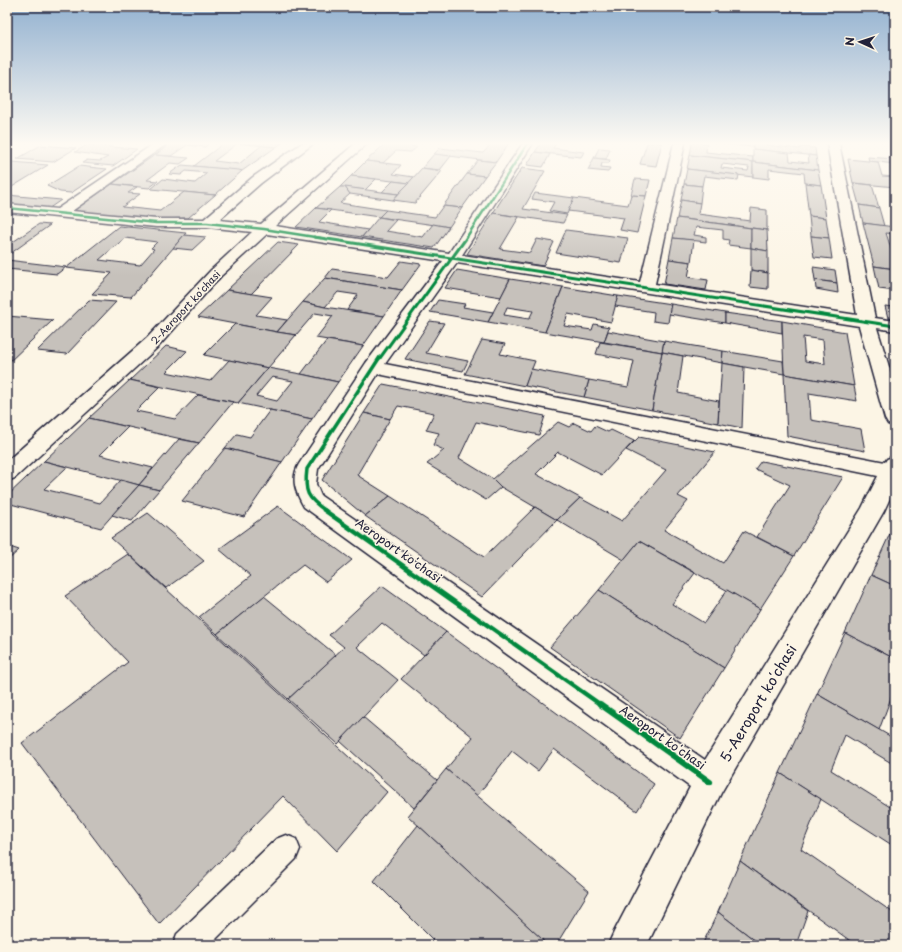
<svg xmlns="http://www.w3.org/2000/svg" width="902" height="952" font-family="'Playpen Sans',sans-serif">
  <rect width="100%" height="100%" fill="#fcf5e5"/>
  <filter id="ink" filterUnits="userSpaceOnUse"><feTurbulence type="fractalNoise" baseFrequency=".025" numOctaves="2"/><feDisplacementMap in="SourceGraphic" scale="8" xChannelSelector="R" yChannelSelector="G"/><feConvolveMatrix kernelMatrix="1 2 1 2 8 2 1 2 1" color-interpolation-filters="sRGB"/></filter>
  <g filter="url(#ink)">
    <g fill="#c6c1bb" stroke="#22223b" fill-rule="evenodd">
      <path d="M172 143H209L205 147 187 145 171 156 155 155Z"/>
      <path d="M224 143H238L214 161 239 164 262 145 276 147 242 171 194 166Z"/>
      <path d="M235 143H282L276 147Z"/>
      <path d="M386 143H403L401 145 417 147 411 152 396 151 383 163 366 161Z"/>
      <path d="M492 143H509L496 162 434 154 440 148 483 153Z"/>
      <path d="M541 143H556L553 148 584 152 581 157 535 152Z"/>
      <path d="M647 143H662L656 166 640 164Z"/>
      <path d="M692 143H707L706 152 753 157V162L690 155Z"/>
      <path d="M728 143H753V147L728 144Z"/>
      <path d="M753 143H766V145L800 149V147L815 148 816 156 753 149Z"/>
      <path d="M41 145 76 148 53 162 17 159Z"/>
      <path d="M87 145 137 149 113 166 82 163 87 160 100 161 108 157 75 152Z"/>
      <path d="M599 148 610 149 606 159 594 158Z"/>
      <path d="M753 149 789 153 790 161 809 163 808 155 816 156 818 170 753 162Z"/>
      <path d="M535 152 550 154 543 167 527 165Z"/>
      <path d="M434 154 451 156 440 170 422 168Z"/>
      <path d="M155 155 189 158 180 164 170 163 147 180 158 181 149 188 112 184Z"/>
      <path d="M690 155 753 162V177L687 169ZM722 164 749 167 748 171 721 168Z"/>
      <path d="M868 157 895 159V164L869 161Z"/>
      <path d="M594 158 610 160 609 163H602L601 167 610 168 608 172 588 170Z"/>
      <path d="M848 159 878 162 882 176 895 177V187L853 183Z"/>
      <path d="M478 160 496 162 485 176 467 174Z"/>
      <path d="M366 161 401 165 393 174 414 177 409 183 351 176Z"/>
      <path d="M12 162 48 165 7 190V164Z"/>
      <path d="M753 162 818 170 821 185 805 183 804 173 769 169V179L753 177Z"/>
      <path d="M182 165 239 170 242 171 215 195 151 189 163 179 195 183 207 173 186 171 181 175 169 174Z"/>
      <path d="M79 166 107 169 71 193 60 192 47 186Z"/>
      <path d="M422 168 442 171 415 203 393 200Z"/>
      <path d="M522 168 545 171 523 209 567 215 563 223 493 213Z"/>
      <path d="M687 169 739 175 738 180 704 176 702 186 684 184Z"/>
      <path d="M467 174 485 176 462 208 443 206Z"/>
      <path d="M351 176 376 179 365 190 340 187Z"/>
      <path d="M635 179 650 180 646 196 631 195Z"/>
      <path d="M393 181 409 183 398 194 382 192Z"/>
      <path d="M805 183 821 185 826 218 809 216Z"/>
      <path d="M853 183 872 185 879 208 859 205Z"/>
      <path d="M112 184 137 187 128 193 140 194 122 207 160 211 184 192 215 195 188 218 158 219 73 211Z"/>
      <path d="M684 184 702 186 700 203 681 200Z"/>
      <path d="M340 187H345L350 194 340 203 386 210 379 217 316 208Z"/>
      <path d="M345 187 382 192 398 194 393 200 350 194Z"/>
      <path d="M535 193 574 198 567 214 549 211 554 202 532 199Z"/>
      <path d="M7 195 61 200 48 209 7 205Z"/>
      <path d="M631 195 646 196 637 233 620 230 624 218 568 211 574 198 628 205Z"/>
      <path d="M681 200 700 203 698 214 750 221 751 208 767 210V230L677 218Z"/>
      <path d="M859 205 879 208 884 226 863 223Z"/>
      <path d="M443 206 462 208 449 227 379 217 386 210 435 217Z"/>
      <path d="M316 208 331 210 319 222 368 230 362 237 296 227Z"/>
      <path d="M493 213 519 217 500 249 530 253 537 239 554 242 543 266 467 254Z"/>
      <path d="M809 216 826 218 829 238 811 236Z"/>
      <path d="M379 217 396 220 386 231 423 237 433 224 449 227 434 248 362 237Z"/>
      <path d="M677 218 751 228V248L728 245 729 240 723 239V230L696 227 694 235 706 237V242L673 238Z"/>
      <path d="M863 223 895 227V234L886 233 895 261V269L874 266Z"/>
      <path d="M39 224 50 225 7 256V246Z"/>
      <path d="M119 226 186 233 131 297 92 294 112 273 66 268ZM125 238 157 242 151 248 154 249 140 265 99 260Z"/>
      <path d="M751 228 767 230 768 251 751 248Z"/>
      <path d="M566 230 628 238 621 263 556 253Z"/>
      <path d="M184 235 206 237 192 250 173 248Z"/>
      <path d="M811 236 829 238 832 259 814 257Z"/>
      <path d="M673 238 694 240 691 262 669 259Z"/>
      <path d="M278 242 299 245 251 294 227 290Z"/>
      <path d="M751 248 768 251V273L751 270Z"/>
      <path d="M669 259 691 262 688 277 708 280 706 290 664 284Z"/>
      <path d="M7 260 66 267 57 274 7 269Z"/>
      <path d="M401 261 421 264 402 290 325 278 332 269 388 277Z"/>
      <path d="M874 266 895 269V291L879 289Z"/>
      <path d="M813 267 835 270 837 283 815 280Z"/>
      <path d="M457 270 510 279 501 297 445 288Z"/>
      <path d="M751 270 768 273V289L750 287Z"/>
      <path d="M325 278 402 290 384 316 347 310 358 295 338 292 325 307 303 302Z"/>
      <path d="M510 279 563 287 545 332 488 322ZM507 307 533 311 529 319 504 315Z"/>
      <path d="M815 280 837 283 838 293 816 289Z"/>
      <path d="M563 287 618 296 611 322 568 314 564 326 592 330 594 324 609 327 604 342 545 332Z"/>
      <path d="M227 290 272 297 256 315 287 320 277 332 198 317Z"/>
      <path d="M618 296 671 304 668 323 653 321 654 312 615 306Z"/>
      <path d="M89 300 116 302 67 354 37 351Z"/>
      <path d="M438 300 465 304 463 307 493 312 488 322 430 312Z"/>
      <path d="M303 302 325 307 384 316 363 346 316 338 333 316 315 313 296 335 277 332Z"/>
      <path d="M671 304 725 313V323L669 314Z"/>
      <path d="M885 306 895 307V319L888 318Z"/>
      <path d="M725 313 782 321V333L725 323Z"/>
      <path d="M7 316 53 320 7 364Z"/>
      <path d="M430 321 444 323 426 353 468 361 463 371 405 359Z"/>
      <path d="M782 321 845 332 854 386 784 374ZM803 337 823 340 825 364 805 361Z"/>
      <path d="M235 324 277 332 296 335 268 368 204 355Z"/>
      <path d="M608 331 664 341 662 352 604 342Z"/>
      <path d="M327 340 363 346 338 382 301 374Z"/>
      <path d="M482 340 505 344 500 354 535 361 525 386 465 374Z"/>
      <path d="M664 341 723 351 722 363 662 352Z"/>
      <path d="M600 342 662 352 652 410 584 397 589 380 628 387 634 361 596 354Z"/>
      <path d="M166 346 187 351 166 372 210 381 229 360 268 368 238 403 130 380Z"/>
      <path d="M723 351 783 361 784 374 722 363Z"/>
      <path d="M662 352 683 356 678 393 719 401 718 423 652 410Z"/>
      <path d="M722 363 744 367 742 428 718 423Z"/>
      <path d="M268 368 301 374 338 382 312 419 238 403ZM272 377 293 381 277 401 256 396Z"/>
      <path d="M531 369 589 380 584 397 525 386Z"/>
      <path d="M784 374 854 386 857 401 809 393 811 420 861 429 865 451 787 436Z"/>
      <path d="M130 380 160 387 136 411 175 419 198 395 233 402 199 443 89 418Z"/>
      <path d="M383 384 545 416 539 435 476 422 459 458 493 479 501 487 486 500 427 464 444 450 433 445 439 433 426 430 434 413 398 406 390 419 364 413Z"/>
      <path d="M270 410 312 419 282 462 225 448 237 434 250 437Z"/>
      <path d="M364 413 390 419 357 475 390 496 365 516 322 480Z"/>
      <path d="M89 418 128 427 100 455 153 468 139 485 44 461Z"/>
      <path d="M558 422 569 427 574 423 591 431 595 426 608 432 611 430 634 441 602 475 558 452 536 474 580 498 557 520 501 487 493 479Z"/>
      <path d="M639 437 715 452 678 496 688 501 664 530 723 563 744 531 794 556 760 609 639 541 624 560 557 520 580 498 622 521 666 470 626 450Z"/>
      <path d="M179 439 199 443 159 490 139 485Z"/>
      <path d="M225 448 282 462 244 517 182 501Z"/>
      <path d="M44 461 67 467 44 489 100 503 121 480 139 485 101 528 7 503V496Z"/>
      <path d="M761 461 843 477 794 556 757 537 790 485 755 469Z"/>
      <path d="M139 485 159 490 132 521 112 515Z"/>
      <path d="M390 496 484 557 535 507 557 520 482 597 365 516Z"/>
      <path d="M278 506 352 560 326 582 303 565 217 634 199 617 251 576 219 549Z"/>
      <path d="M148 513 204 561 166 588 111 538Z"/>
      <path d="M893 527 895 528V586L871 575Z"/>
      <path d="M639 541 695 573 672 604 704 623 727 590 760 609 724 668 599 590Z"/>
      <path d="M7 546 19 550 7 561Z"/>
      <path d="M128 554 387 792 337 851 283 796 159 924 22 743 128 662 65 596Z"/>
      <path d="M871 575 895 586V659L845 633Z"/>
      <path d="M382 586 446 632 424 655 382 623 357 647 398 680 338 744 288 699 344 647 329 635Z"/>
      <path d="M599 590 724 668 680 738 550 647Z"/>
      <path d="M264 596 336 655 288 699 217 634Z"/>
      <path d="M446 632 654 784 637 811 554 749 538 771 512 751 477 796 446 769 473 737 401 679Z"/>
      <path d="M845 633 895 659V687L879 730 817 694Z"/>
      <path d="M817 694 895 739V756L893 764 845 735 831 770 895 810V847L780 773Z"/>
      <path d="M363 717 437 780 414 808 340 741Z"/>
      <path d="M446 769 589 891 556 945H548L408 816Z"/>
      <path d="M780 773 821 799 801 849 895 914V945H856L740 861Z"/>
      <path d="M418 825 543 940 540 945H438L374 881Z"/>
      <path d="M740 861 808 911 796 945H761L718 912Z"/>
      <path d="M718 912 761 945H702Z"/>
    </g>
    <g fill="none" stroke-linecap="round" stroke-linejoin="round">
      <g stroke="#22223b" stroke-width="3">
        <path id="lane" d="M286 835 296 839 300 849 296 859 210 945H173L177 934 276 839Z"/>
      </g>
      <g stroke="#22223b" stroke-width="3">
        <g id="street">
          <path d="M7 143H14L12 145 7 146Z"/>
          <path d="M155 143H168L72 211 156 219H204L253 177 302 143H314L261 183 219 220 261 224 356 143H368L275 226 449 253 523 143H533L462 255 640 282 674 143H685L655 284 857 315 827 143H839L875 318 895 321V331L877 328 895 386V426L888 424 885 419 859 326 457 263 385 364 885 462 887 459 895 456V487L884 511 721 793 647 945H608L614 932 690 787 304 507C296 493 290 479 299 464L366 363 443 261 267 234 221 276 159 346 15 478 7 481V461L147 338 211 270 252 232 207 227H156L7 212V204L57 209ZM378 374 878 476 862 508 705 760 321 496 316 484 318 469Z"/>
        </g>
      </g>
      <use href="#lane" fill="#fcf5e5" fill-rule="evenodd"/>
      <use href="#street" fill="#fcf5e5" fill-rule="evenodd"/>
      <g stroke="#fcf5e5" stroke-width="4">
        <g id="cycleway-far4">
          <path d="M7 208 156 223H207L264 229 321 238"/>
          <path d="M466 238 528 143"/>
        </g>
      </g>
      <g stroke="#fcf5e5" stroke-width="5">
        <g id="cycleway-far3">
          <path d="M314 237 895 326"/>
          <path d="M380 358 467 237"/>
        </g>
      </g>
      <g stroke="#fcf5e5" stroke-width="6">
        <path id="cycleway-far2" d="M326 511C307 498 304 492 307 469L380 357"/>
      </g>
      <g stroke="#fcf5e5" stroke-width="7">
        <path id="cycleway-far1" d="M324 510 601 705"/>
      </g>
      <g stroke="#fcf5e5" stroke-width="8">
        <path id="cycleway" d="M600 704 710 782"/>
      </g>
      <use href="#cycleway-far4" stroke="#00873e" stroke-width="2.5"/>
      <use href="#cycleway-far3" stroke="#00873e" stroke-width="3"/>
      <use href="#cycleway-far2" stroke="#00873e" stroke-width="3.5"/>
      <use href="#cycleway-far1" stroke="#00873e" stroke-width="4.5"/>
      <use href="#cycleway" stroke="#00873e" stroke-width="6"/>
    </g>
  </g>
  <linearGradient id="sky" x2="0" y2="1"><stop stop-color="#92b1d0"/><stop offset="0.52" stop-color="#fefaf3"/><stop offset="1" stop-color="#fefaf3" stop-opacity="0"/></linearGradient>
  <rect width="902" height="276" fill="url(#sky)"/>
  <g text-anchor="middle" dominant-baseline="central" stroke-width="3" stroke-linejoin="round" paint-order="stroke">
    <g font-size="10" fill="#22223b" stroke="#fcf5e5">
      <text transform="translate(185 307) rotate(-47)">2-Aeroport koʻchasi</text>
    </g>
    <g font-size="12" fill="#22223b" stroke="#fcf5e5">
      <text transform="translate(399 550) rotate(35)">Aeroport koʻchasi</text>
      <text transform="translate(663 737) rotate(35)">Aeroport koʻchasi</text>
    </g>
    <g font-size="14" fill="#22223b" stroke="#fcf5e5">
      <text transform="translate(758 703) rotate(-59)">5-Aeroport koʻchasi</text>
    </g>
  </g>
  <rect width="902" height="952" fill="none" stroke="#fcf5e5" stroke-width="24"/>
  <rect x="12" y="12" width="878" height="928" fill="none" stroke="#22223b" stroke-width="1.5" filter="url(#ink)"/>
  <g transform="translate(860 42) rotate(273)" stroke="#fcf5e5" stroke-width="3" paint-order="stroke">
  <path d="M0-3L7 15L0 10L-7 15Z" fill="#22223b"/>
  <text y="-6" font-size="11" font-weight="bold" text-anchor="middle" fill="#22223b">N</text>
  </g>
</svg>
